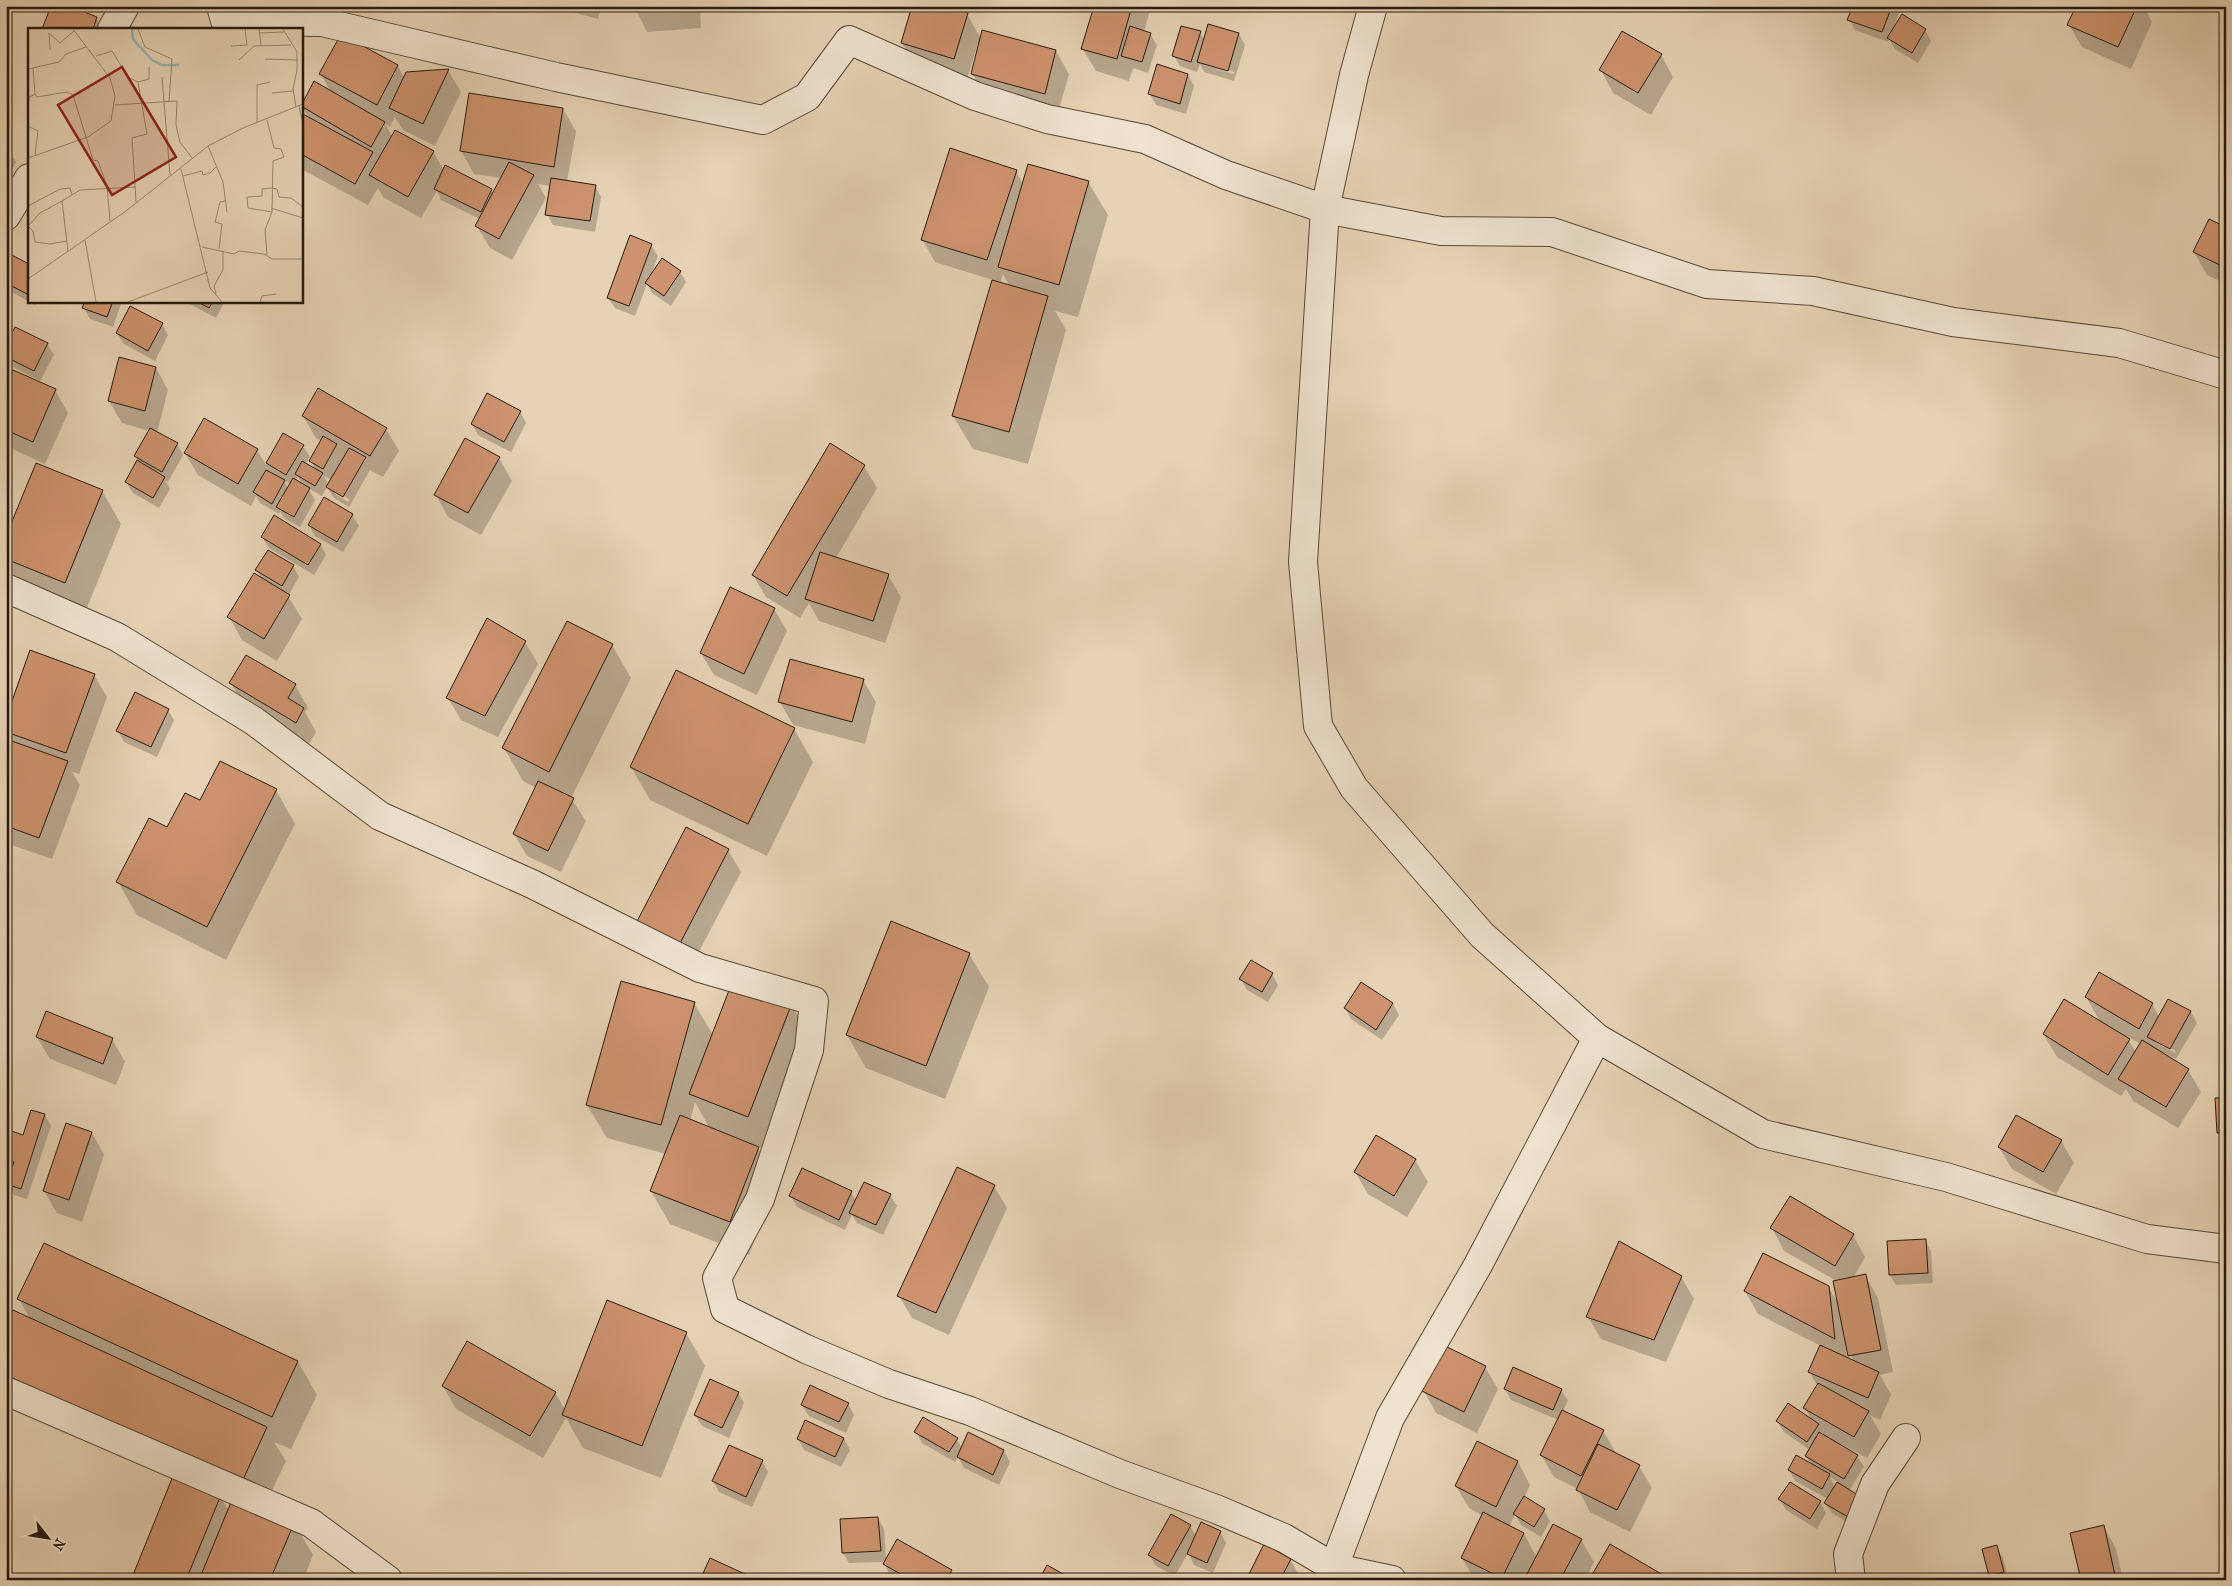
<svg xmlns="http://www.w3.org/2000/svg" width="2232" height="1586" font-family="'IM FELL French Canon',serif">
  <rect width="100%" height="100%" fill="#e6d2b4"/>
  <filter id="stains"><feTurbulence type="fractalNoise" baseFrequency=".004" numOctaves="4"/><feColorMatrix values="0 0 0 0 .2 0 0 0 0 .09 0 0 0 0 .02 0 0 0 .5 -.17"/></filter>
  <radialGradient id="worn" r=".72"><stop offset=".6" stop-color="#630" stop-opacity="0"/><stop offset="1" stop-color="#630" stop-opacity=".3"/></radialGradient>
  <g fill="#0003" fill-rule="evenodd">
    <path d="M549 6H601L598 19Z"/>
    <path d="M634 6H700L701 28 647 32Z"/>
    <path d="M1096 6H1151L1144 32 1150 34 1157 45 1148 73 1133 68 1129 81 1096 71 1083 49Z"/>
    <path d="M1854 6H1898L1900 10 1894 26 1925 30 1931 41 1918 63 1895 49 1889 39 1888 42 1855 30 1849 19Z"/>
    <path d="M2077 6H2144L2152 22 2131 69 2082 47 2069 25Z"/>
    <path d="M967 14 981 39 1056 51 1069 74 1057 116 985 96 972 73 980 43H978L967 80 915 65 902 43Z"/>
    <path d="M96 18 103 29H44Z"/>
    <path d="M129 24 139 29H127Z"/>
    <path d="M1200 32 1204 40 1239 34 1245 45 1234 81 1204 72 1200 64 1197 72 1180 66 1174 56ZM1205 63 1234 72 1233 74 1205 65Z"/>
    <path d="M342 36 398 66 404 78 448 70 461 92 435 146 403 130 395 117 390 127 385 124 392 136 433 152 444 170 491 190 494 194 502 178 474 174 461 151 470 94 563 109 576 131 567 182 595 186 601 197 595 232 553 225 547 214 551 186 538 184 546 198 512 260 490 248 477 226 480 219 441 200 437 191 421 218 383 197 378 188 368 205 301 169V115L309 119 303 108 301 112V103L302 105 331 93 321 74Z"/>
    <path d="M1661 55 1673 77 1651 115 1613 93 1601 70Z"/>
    <path d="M1188 75 1194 86 1186 114 1156 105 1150 94Z"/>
    <path d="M6 150 10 152 16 162 6 182Z"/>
    <path d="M1016 171 1023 184 1088 182 1108 215 1078 317 1055 311 1066 330 1028 464 973 449 953 416 993 280 935 262 922 239ZM1003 274 1010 287 1000 284Z"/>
    <path d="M2226 228V284L2207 275 2194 252Z"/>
    <path d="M651 245 658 256 651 275 680 272 686 282 671 306 652 293 647 284 635 316 615 308 608 298Z"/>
    <path d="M6 253 29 265V301H37L35 305 6 289Z"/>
    <path d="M86 301H122L113 327 90 319 84 308Z"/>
    <path d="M184 301H225L216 318Z"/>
    <path d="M162 324 168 335 155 361 124 344 117 333Z"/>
    <path d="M47 344 54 355 40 381 9 365 6 361V347Z"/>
    <path d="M156 368 168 390 157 433 177 444 183 455 168 482 165 480 170 489 159 508 133 493 126 482 138 460 136 456 150 431 122 423 109 401Z"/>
    <path d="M6 389 55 390 68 413 45 464 6 446Z"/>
    <path d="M520 412 526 423 511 452 478 435 472 424Z"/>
    <path d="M303 416 386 429 399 451 383 477 370 470 349 507 334 498 327 487 322 496 308 488 315 500 300 527 284 518 280 511 279 514 260 503 256 496 251 506 198 475 185 453 257 450 266 465 283 435 303 446 310 457 305 464 316 470 311 461 322 442 316 438ZM323 475 331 480 329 485ZM298 477 303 486 295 481ZM284 480 291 484 288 488ZM335 491 349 499 348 502 335 494Z"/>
    <path d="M499 458 512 481 481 535 448 517 436 495Z"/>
    <path d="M864 466 877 488 836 558 888 575 901 597 885 643 819 621 809 603 800 618 766 597 753 575Z"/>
    <path d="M102 491 121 524 84 615 19 589 6 568V539Z"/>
    <path d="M324 499 352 515 359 526 343 552 315 536 309 525Z"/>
    <path d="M262 537 320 544 326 555 314 575 269 548Z"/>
    <path d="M293 566 299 577 288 596 302 619 277 661 242 640 229 617 263 580 257 570Z"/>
    <path d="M774 609 787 631 757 695 714 675 701 653Z"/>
    <path d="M525 642 538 664 498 737 461 720 448 698Z"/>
    <path d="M612 645 631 678 571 798 586 821 561 872 527 856 514 834 536 788 523 781 504 748Z"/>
    <path d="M247 657 295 685 308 708 305 712 316 732 309 744 243 705 231 683Z"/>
    <path d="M94 675 107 697 79 774 72 772 80 785 52 859 6 843V740L10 741 6 735V722Z"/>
    <path d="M863 680 876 702 865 744 793 725 780 702Z"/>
    <path d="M168 710 174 720 157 757 124 742 118 731Z"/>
    <path d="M794 729 813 762 767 856 650 800 631 767Z"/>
    <path d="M276 790 295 824 226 960 137 915 118 882 168 829 200 802Z"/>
    <path d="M728 850 741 872 687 974 646 953Z"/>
    <path d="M969 954 989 987 945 1099 866 1068 847 1035Z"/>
    <path d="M1272 974 1278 985 1268 1002 1247 990 1241 979Z"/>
    <path d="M1362 984 1393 1004 1399 1015 1382 1040 1351 1019 1345 1008Z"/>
    <path d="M2086 997 2152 1004 2159 1017 2169 1000 2191 1012 2197 1023 2176 1059 2162 1052 2161 1054 2188 1070 2201 1092 2178 1128 2133 1101 2126 1089 2121 1096 2057 1057 2044 1035 2101 1023ZM2126 1036 2141 1044 2136 1052ZM2156 1040 2176 1051 2175 1053 2156 1043Z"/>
    <path d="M694 1003 713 1035 791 1004 810 1037 767 1150 757 1146 778 1181 749 1255 670 1224 651 1191 666 1154 607 1138 587 1105ZM695 1102 710 1129 690 1121Z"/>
    <path d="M37 1037 112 1039 125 1062 116 1085 50 1059Z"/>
    <path d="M2226 1099V1143H2225L2218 1132Z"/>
    <path d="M32 1111 45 1115 51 1126 27 1199 14 1195 8 1184 13 1169 6 1167V1134L24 1136Z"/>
    <path d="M92 1133 104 1155 82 1222 57 1213 44 1191Z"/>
    <path d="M2061 1141 2074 1163 2056 1194 2012 1169 1999 1147Z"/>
    <path d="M1415 1160 1428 1182 1407 1217 1368 1194 1355 1172Z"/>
    <path d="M865 1183 890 1195 897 1206 883 1235 857 1223 852 1215 845 1230 797 1207 791 1196 851 1192 856 1201Z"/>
    <path d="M994 1186 1007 1208 949 1335 912 1318 899 1296Z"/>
    <path d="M1772 1228 1853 1235 1865 1257 1853 1278 1865 1275 1878 1298 1893 1372 1880 1375 1891 1395 1880 1420 1870 1415 1881 1434 1867 1458 1841 1444 1839 1446 1857 1456 1864 1467 1849 1491 1855 1527 1832 1513 1825 1503 1828 1499 1795 1481 1789 1470 1812 1466 1806 1456 1810 1450 1784 1432 1777 1421H1812L1805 1408 1818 1386 1809 1372 1821 1346 1758 1314 1745 1291 1828 1287 1840 1306 1835 1280 1784 1251ZM1845 1342H1847L1853 1361 1847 1359ZM1830 1477 1838 1482 1835 1487Z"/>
    <path d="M1925 1240 1931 1251 1933 1283 1896 1285 1890 1275Z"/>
    <path d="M1681 1277 1694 1299 1666 1362 1601 1339 1588 1317Z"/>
    <path d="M19 1299 298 1362 317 1395 291 1449 274 1442 286 1461 263 1509 294 1522 313 1555 303 1580H132L175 1476 6 1397V1328L30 1319ZM221 1498 232 1503 229 1511Z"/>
    <path d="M686 1333 705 1366 661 1478 583 1448 566 1418 543 1458 456 1409 443 1386 555 1392 565 1410Z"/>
    <path d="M1485 1367 1498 1389 1477 1433 1436 1413 1424 1391Z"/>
    <path d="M1505 1389 1561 1390 1568 1400 1563 1412 1603 1431 1616 1453 1639 1466 1652 1488 1630 1532 1590 1512 1578 1489 1554 1477 1541 1455 1559 1420 1511 1400Z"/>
    <path d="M738 1393 744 1403 729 1438 702 1426 695 1415Z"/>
    <path d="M848 1404 854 1415 846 1433 809 1416 802 1405Z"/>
    <path d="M916 1432 957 1439 962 1448 969 1434 1004 1451 1010 1462 999 1485 964 1468 958 1457 955 1462 922 1443Z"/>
    <path d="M798 1439H844L850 1450 841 1467 804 1450Z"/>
    <path d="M1478 1443 1518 1462 1530 1485 1524 1498 1544 1510 1550 1521 1541 1537 1521 1525 1515 1515 1509 1527 1524 1534 1537 1558 1581 1540 1594 1562 1585 1580H1530L1527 1575 1525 1580H1475L1462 1558 1483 1516 1469 1508 1456 1486Z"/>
    <path d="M762 1461 768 1472 752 1507 719 1492 713 1481Z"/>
    <path d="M1780 1499 1820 1502 1826 1513 1817 1529 1786 1510Z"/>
    <path d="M1171 1516 1190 1526 1196 1536 1220 1532 1226 1543 1213 1573 1194 1565 1188 1553 1175 1576 1156 1566 1149 1555Z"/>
    <path d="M878 1518 884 1529 886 1560 951 1571 956 1580H893L884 1564 885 1562 849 1563 843 1553Z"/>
    <path d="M2104 1527 2116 1549 2123 1580H2082Z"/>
    <path d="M1996 1547 2003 1558 2009 1580H1993L1990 1575Z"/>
    <path d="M1290 1559 1302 1580H1248Z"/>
  </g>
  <g fill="#cd936e" stroke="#271a10">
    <path d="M51 6H69L97 17 93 29H42Z"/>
    <path d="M633 6H689L633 10Z"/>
    <path d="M912 6H944L968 13 954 59 901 43Z"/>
    <path d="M1094 6H1132L1117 59 1081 49Z"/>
    <path d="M1853 6H1892L1882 32 1847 20Z"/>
    <path d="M2076 6H2137L2118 47 2067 25Z"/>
    <path d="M1902 14 1926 29 1912 53 1887 38Z"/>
    <path d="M1208 24 1239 33 1228 71 1197 62Z"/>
    <path d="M1130 26 1151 33 1142 62 1121 56Z"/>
    <path d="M1181 26 1201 31 1191 62 1172 56Z"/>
    <path d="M982 30 1056 50 1045 94 971 74Z"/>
    <path d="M1622 31 1662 54 1638 93 1599 70Z"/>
    <path d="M341 34 398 65 377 105 319 74Z"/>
    <path d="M1157 64 1188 74 1180 104 1148 94Z"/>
    <path d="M449 69 423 124 389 108 406 72Z"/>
    <path d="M314 81 385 122 371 147 301 106Z"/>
    <path d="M469 93 563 108 554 167 460 151Z"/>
    <path d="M301 113 373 152 355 184 301 154Z"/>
    <path d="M395 130 434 151 408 197 369 175Z"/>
    <path d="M950 148 1017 170 987 260 921 240Z"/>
    <path d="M509 162 534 175 499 239 475 226Z"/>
    <path d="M1028 164 1089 181 1059 285 998 267Z"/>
    <path d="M445 165 492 189 481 212 434 189Z"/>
    <path d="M551 178 596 185 590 221 545 215Z"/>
    <path d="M2209 219 2226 227V268L2193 252Z"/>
    <path d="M630 235 652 244 629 306 607 298Z"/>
    <path d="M6 252 29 264V295L6 283Z"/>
    <path d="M662 258 681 271 664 296 645 283Z"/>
    <path d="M992 280 1048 296 1009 432 952 416Z"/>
    <path d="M85 301H113L107 317 82 308Z"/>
    <path d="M196 301H213L209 308Z"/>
    <path d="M130 306 163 323 148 351 116 333Z"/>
    <path d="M15 327 48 343 34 371 6 357V344Z"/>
    <path d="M119 357 156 367 145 411 108 401Z"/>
    <path d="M13 370 56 389 33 442 6 430V386Z"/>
    <path d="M318 388 387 428 370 456 302 416Z"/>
    <path d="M487 393 521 411 504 442 471 424Z"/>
    <path d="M204 418 258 449 238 484 184 453Z"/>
    <path d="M150 428 178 443 162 472 134 456Z"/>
    <path d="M283 433 304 445 286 475 266 463Z"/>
    <path d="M323 436 337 444 323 469 309 461Z"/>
    <path d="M465 438 500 457 468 513 434 495Z"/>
    <path d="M830 443 865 465 787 596 752 575Z"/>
    <path d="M349 448 366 457 343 497 326 487Z"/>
    <path d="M137 460 165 477 153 498 125 482Z"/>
    <path d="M302 461 323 473 315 486 295 474Z"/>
    <path d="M36 463 103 490 65 583 6 559V536Z"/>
    <path d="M266 470 285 480 272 504 253 492Z"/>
    <path d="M293 478 310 488 294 517 276 507Z"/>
    <path d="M324 497 353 514 337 542 308 525Z"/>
    <path d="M274 515 321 544 308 565 261 537Z"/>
    <path d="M268 550 294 565 282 586 255 570Z"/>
    <path d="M820 552 889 574 873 621 805 599Z"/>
    <path d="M254 573 290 595 264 639 227 617Z"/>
    <path d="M730 587 775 608 744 674 700 653Z"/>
    <path d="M487 618 526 641 485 716 446 698Z"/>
    <path d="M567 621 613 644 549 772 502 748Z"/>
    <path d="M30 650 95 674 66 753 6 732V718Z"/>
    <path d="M246 655 296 684 288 698 304 708 296 723 229 683Z"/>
    <path d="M790 659 864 679 852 722 778 702Z"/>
    <path d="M676 670 795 728 748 824 630 767Z"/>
    <path d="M135 692 169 709 151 747 116 731Z"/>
    <path d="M6 739 68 761 39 838 6 826Z"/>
    <path d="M220 761 277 789 207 927 116 882 149 818 167 827 185 793 200 800Z"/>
    <path d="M538 781 574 798 548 851 513 834Z"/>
    <path d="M686 827 729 849 675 953 632 931Z"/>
    <path d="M891 921 970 953 926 1066 846 1035Z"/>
    <path d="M1251 960 1273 973 1262 992 1239 979Z"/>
    <path d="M2099 972 2153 1003 2139 1029 2085 997Z"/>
    <path d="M733 980 792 1003 748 1117 689 1094Z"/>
    <path d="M621 981 695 1002 661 1125 586 1105Z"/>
    <path d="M1361 982 1393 1003 1376 1030 1344 1008Z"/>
    <path d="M2064 999 2130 1039 2108 1075 2043 1034Z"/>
    <path d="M2168 999 2191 1011 2170 1049 2147 1037Z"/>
    <path d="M46 1011 113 1038 103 1064 36 1037Z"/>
    <path d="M2142 1040 2189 1069 2166 1107 2118 1079Z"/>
    <path d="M2215 1098H2226V1132L2217 1133Z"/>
    <path d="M31 1110 45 1114 21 1189 6 1184 14 1162 6 1159V1129L23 1135Z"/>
    <path d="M680 1115 759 1147 730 1222 650 1191Z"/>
    <path d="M2016 1115 2062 1140 2043 1172 1998 1147Z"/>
    <path d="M66 1123 92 1132 69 1200 43 1191Z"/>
    <path d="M1376 1135 1416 1159 1394 1196 1354 1172Z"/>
    <path d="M957 1167 995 1185 936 1313 897 1296Z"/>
    <path d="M802 1168 852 1191 839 1220 789 1196Z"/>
    <path d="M864 1182 891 1194 876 1225 849 1213Z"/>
    <path d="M1790 1196 1854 1234 1835 1266 1770 1228Z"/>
    <path d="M1926 1239 1928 1273 1889 1275 1887 1241Z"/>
    <path d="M1619 1241 1682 1276 1654 1340 1586 1317Z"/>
    <path d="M44 1243 298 1361 272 1417 17 1299Z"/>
    <path d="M1763 1253 1829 1286 1835 1339 1744 1291Z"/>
    <path d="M1866 1274 1881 1350 1848 1356 1833 1281Z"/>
    <path d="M607 1300 687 1332 642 1446 562 1415Z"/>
    <path d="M13 1310 267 1427 241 1484 6 1375V1325Z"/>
    <path d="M467 1341 556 1392 530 1436 442 1386Z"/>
    <path d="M1820 1345 1879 1372 1868 1398 1808 1372Z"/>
    <path d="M1445 1346 1486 1366 1464 1412 1422 1391Z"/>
    <path d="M1513 1367 1562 1389 1553 1410 1504 1389Z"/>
    <path d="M710 1379 739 1392 722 1428 694 1415Z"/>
    <path d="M1818 1383 1869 1411 1854 1437 1803 1408Z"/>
    <path d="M810 1385 849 1403 839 1422 801 1405Z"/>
    <path d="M1788 1403 1819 1424 1807 1442 1776 1421Z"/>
    <path d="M1562 1410 1604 1430 1581 1476 1540 1455Z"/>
    <path d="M923 1417 958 1438 949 1452 914 1432Z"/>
    <path d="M805 1420 844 1438 835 1457 797 1439Z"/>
    <path d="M968 1432 1004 1450 993 1475 957 1457Z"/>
    <path d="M1819 1432 1858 1455 1844 1479 1805 1456Z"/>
    <path d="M1477 1441 1518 1461 1496 1507 1455 1486Z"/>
    <path d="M1598 1444 1640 1465 1617 1510 1576 1490Z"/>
    <path d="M729 1445 763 1460 746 1497 712 1481Z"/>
    <path d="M1796 1455 1830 1474 1822 1489 1788 1470Z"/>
    <path d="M173 1476 221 1495 186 1580H131Z"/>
    <path d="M1790 1482 1821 1501 1810 1519 1778 1499Z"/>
    <path d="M1837 1482 1861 1497 1848 1517 1824 1503Z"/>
    <path d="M234 1495 295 1521 270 1580H199Z"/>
    <path d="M1524 1496 1545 1509 1534 1527 1513 1514Z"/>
    <path d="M1483 1512 1524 1533 1502 1578 1461 1558Z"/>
    <path d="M1171 1514 1191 1525 1168 1566 1148 1555Z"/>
    <path d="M878 1517 881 1551 842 1553 840 1519Z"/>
    <path d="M1201 1522 1221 1531 1207 1563 1187 1554Z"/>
    <path d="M1553 1524 1582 1539 1560 1580H1533L1526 1576Z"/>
    <path d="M2104 1525 2116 1580H2081L2070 1533Z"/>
    <path d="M897 1539 952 1570 946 1580H911L883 1564Z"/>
    <path d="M1264 1544 1291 1559 1280 1580H1246Z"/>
    <path d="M1610 1544 1670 1579V1580H1589Z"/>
    <path d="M1997 1545 2004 1572 1989 1576 1982 1549Z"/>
    <path d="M710 1558 758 1580H700Z"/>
    <path d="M1047 1565 1074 1580H1039Z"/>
  </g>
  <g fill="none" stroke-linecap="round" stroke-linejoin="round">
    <g stroke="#574839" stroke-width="30">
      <g id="street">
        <path d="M221 6 225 21 322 22 556 77 763 120 807 97 849 40 975 96 1047 119 1145 139 1226 175 1325 209 1441 231 1552 232 1707 284 1813 291 1953 322 2119 343 2226 375"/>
        <path d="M1373 6 1354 75 1325 209 1303 562 1318 726 1354 788 1482 935 1597 1038 1763 1134 1946 1177 2147 1239 2226 1249"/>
        <path d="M112 29 125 6"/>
        <path d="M6 216 29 178"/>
        <path d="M6 588 117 637 254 721 380 816 532 884 700 968 814 1001 809 1050 760 1199 717 1278 725 1309 806 1349 889 1384 970 1411 1120 1474 1216 1509 1284 1538 1335 1568 1392 1580"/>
        <path d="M6 1391 311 1523 388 1580"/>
        <path d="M1329 1580 1390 1418 1478 1265 1597 1038"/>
        <path d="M1851 1580 1848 1554 1875 1484 1906 1438"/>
      </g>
    </g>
    <use href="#street" stroke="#efe2ce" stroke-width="28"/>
  </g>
  <g transform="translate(28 28)">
    <rect width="275" height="275" fill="#e6d2b4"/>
    <path fill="none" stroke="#96b7b1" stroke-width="2.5" d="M104 1 105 11 124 32 134 37H151"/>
    <path fill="none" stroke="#9a8872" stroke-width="1" d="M110 1 117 19 144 31 141 73M231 1 233 17M255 1 269 24V42L265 61 268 79M231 5 256 4M203 18 219 17 217 1M22 22 21 5 32 15 46 3M68 28 84 23 100 49 110 54 119 106 104 110 108 174M237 31 270 32M211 32 226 18 263 17M0 41 31 34 38 26 58 19M134 49 142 147M110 54 121 51V39M244 65 265 63M7 66 9 69 39 64 45 67 65 132 70 133 79 158 82 193M0 70 7 66 5 40M87 77 149 73 148 97 152 114 164 130M271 78 275 96M239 92 246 120 253 121 256 129 245 133 244 184 237 202 239 227M229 94V57L242 54M0 98 10 103 7 127M180 118 195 154 199 184M0 130 60 109 83 93 87 68 82 50 45 1M153 141 182 260 194 274M155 148 174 143 175 147 182 145 188 139M0 178 32 161 42 160 44 167M243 180 275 190M244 184 220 180 219 169 234 168V161L244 160 249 161 251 169 263 170 275 179M0 198 5 203 7 214 22 216 39 213M0 198 12 185 34 173M57 212 68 274M174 219 206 226 211 223 236 226 244 231H275M191 221 194 196 187 194 192 174 197 173M40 223 34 173 52 162 108 159M0 251 98 183 180 118 215 100 275 76M188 266 186 258 195 242V223M100 274 180 244M232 274 234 268 248 266"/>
    <path fill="#8f2418" fill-opacity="0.15" stroke="#8f2418" stroke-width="2.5" d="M94 39 148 129 84 167 30 77Z"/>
    <rect width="275" height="275" fill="none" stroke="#271a10" stroke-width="2.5"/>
  </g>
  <rect width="2232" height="1586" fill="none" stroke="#e6d2b4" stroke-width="25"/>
  <rect x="8" y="8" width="2217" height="1571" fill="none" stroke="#271a10" stroke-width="2.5"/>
  <rect x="12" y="12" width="2207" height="1561" fill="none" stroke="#271a10"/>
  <g transform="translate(48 1538) rotate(121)" stroke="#efe2ce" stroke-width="4" paint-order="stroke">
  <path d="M0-4L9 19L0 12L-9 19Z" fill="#271a10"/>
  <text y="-8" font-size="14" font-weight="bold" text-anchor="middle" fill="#271a10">N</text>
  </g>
  <rect width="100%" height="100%" filter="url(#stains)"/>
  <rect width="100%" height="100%" fill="url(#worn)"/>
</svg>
